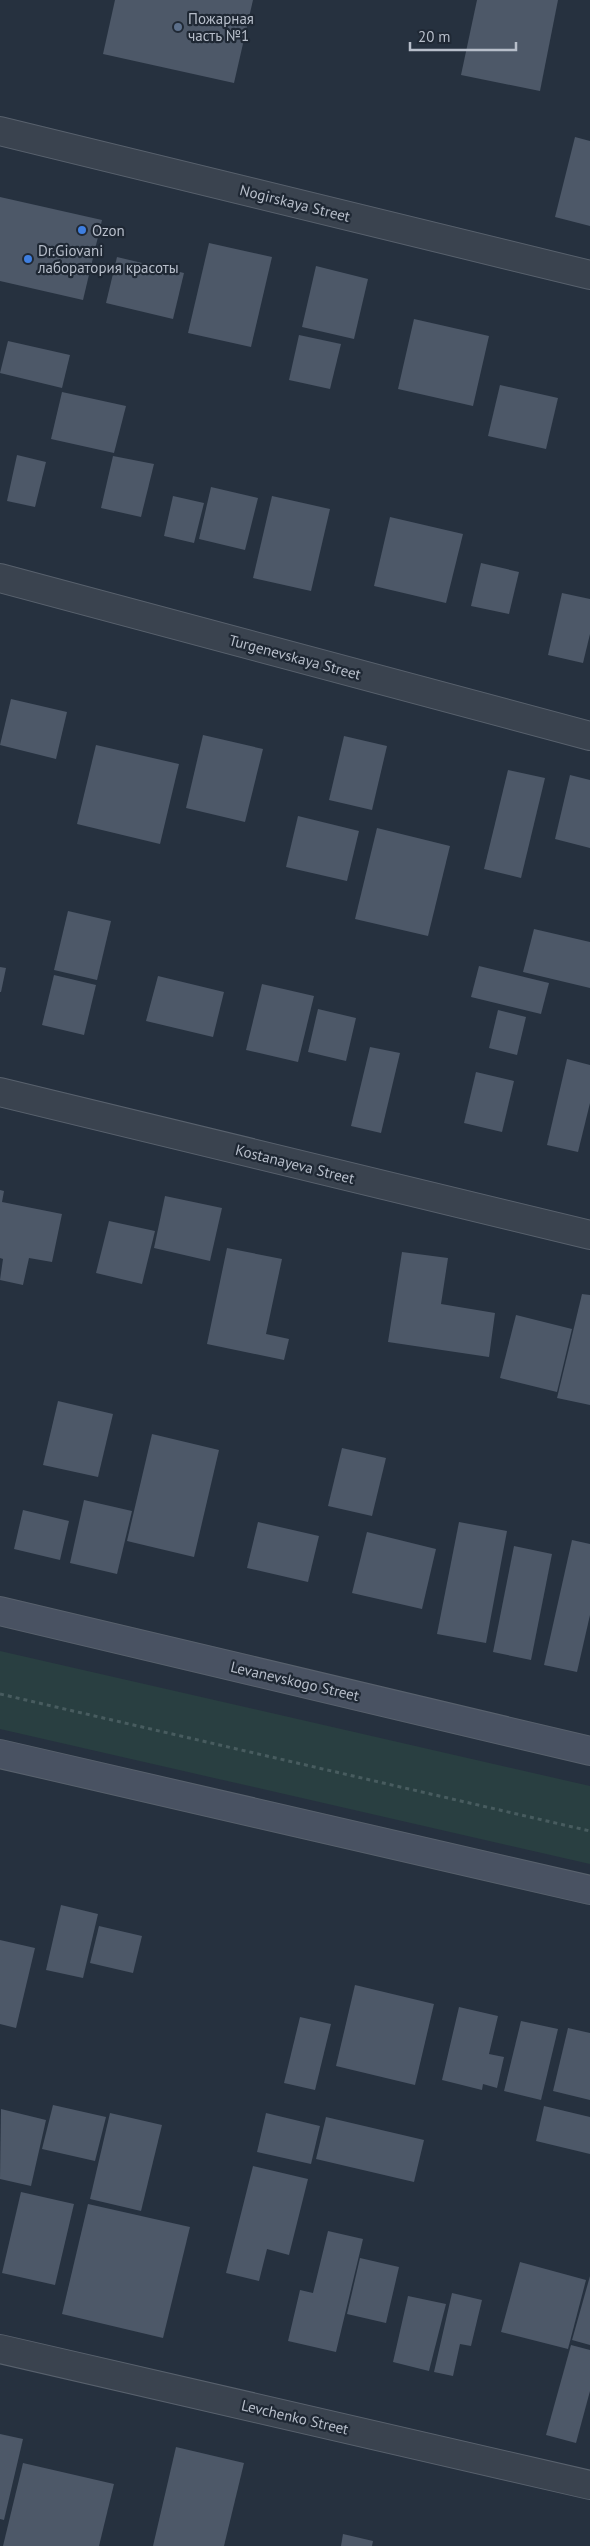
<svg xmlns="http://www.w3.org/2000/svg" width="590" height="2546" font-family="'PT Sans',sans-serif">
  <rect width="100%" height="100%" fill="#26313f"/>
  <path fill="#293f41" d="M0 1651 590 1786V1864L0 1729Z"/>
  <g fill="#4d5868">
    <path d="M115 0H253L234 83 103 54Z"/>
    <path d="M477 0H558L540 91 461 75Z"/>
    <path d="M575 137 590 141V226L555 217Z"/>
    <path d="M0 197 102 220 83 300 0 281Z"/>
    <path d="M209 243 272 257 251 347 188 333Z"/>
    <path d="M117 257 184 273 173 319 106 303Z"/>
    <path d="M316 266 368 279 354 339 302 327Z"/>
    <path d="M414 319 489 336 473 406 398 389Z"/>
    <path d="M299 335 341 344 330 389 289 380Z"/>
    <path d="M8 341 70 355 62 388 0 373Z"/>
    <path d="M500 385 558 398 546 449 488 436Z"/>
    <path d="M62 392 126 406 114 453 51 439Z"/>
    <path d="M17 455 46 462 35 507 7 501Z"/>
    <path d="M113 456 154 464 141 517 101 508Z"/>
    <path d="M211 487 258 498 245 550 199 539Z"/>
    <path d="M173 496 204 503 194 543 164 536Z"/>
    <path d="M272 496 330 509 311 591 253 578Z"/>
    <path d="M390 517 463 534 446 603 374 586Z"/>
    <path d="M481 563 519 572 509 614 471 606Z"/>
    <path d="M562 593 590 599V634L583 663 548 655Z"/>
    <path d="M11 699 67 712 56 759 0 745Z"/>
    <path d="M203 735 263 749 245 822 186 808Z"/>
    <path d="M344 736 387 746 372 810 329 800Z"/>
    <path d="M96 745 179 764 160 844 77 824Z"/>
    <path d="M508 770 545 778 521 878 484 869Z"/>
    <path d="M570 775 590 780V848L555 839Z"/>
    <path d="M298 816 359 831 347 881 286 867Z"/>
    <path d="M377 828 450 846 428 936 355 919Z"/>
    <path d="M68 911 111 921 97 980 54 970Z"/>
    <path d="M534 929 590 942V988L523 972Z"/>
    <path d="M479 966 549 983 541 1014 471 997Z"/>
    <path d="M0 967 6 968 1 992H0Z"/>
    <path d="M54 975 96 985 84 1035 42 1025Z"/>
    <path d="M158 976 224 992 213 1037 146 1021Z"/>
    <path d="M262 984 314 996 298 1062 246 1050Z"/>
    <path d="M318 1009 356 1018 346 1061 308 1052Z"/>
    <path d="M498 1010 526 1017 517 1055 489 1048Z"/>
    <path d="M370 1047 400 1053 381 1133 351 1126Z"/>
    <path d="M567 1059 590 1065V1103L578 1152 547 1145Z"/>
    <path d="M476 1072 514 1081 502 1132 464 1123Z"/>
    <path d="M0 1190 4 1191 2 1202 62 1214 52 1262 29 1258 23 1285 0 1280 3 1259 0 1258Z"/>
    <path d="M165 1196 222 1208 210 1261 154 1248Z"/>
    <path d="M109 1221 155 1231 142 1284 96 1273Z"/>
    <path d="M227 1248 282 1259 266 1334 289 1339 284 1360 207 1344Z"/>
    <path d="M402 1252 448 1258 441 1304 495 1313 489 1357 388 1342Z"/>
    <path d="M582 1294 590 1295V1405L557 1398Z"/>
    <path d="M516 1315 572 1329 557 1392 500 1378Z"/>
    <path d="M58 1401 113 1414 98 1477 43 1465Z"/>
    <path d="M152 1434 219 1450 194 1557 127 1541Z"/>
    <path d="M342 1448 386 1458 372 1516 328 1506Z"/>
    <path d="M84 1500 132 1511 117 1574 70 1563Z"/>
    <path d="M23 1510 69 1521 60 1560 14 1549Z"/>
    <path d="M258 1522 319 1536 308 1582 247 1568Z"/>
    <path d="M459 1522 507 1531 486 1643 437 1634Z"/>
    <path d="M367 1532 436 1549 422 1609 352 1593Z"/>
    <path d="M572 1540 590 1544V1615L577 1672 544 1665Z"/>
    <path d="M514 1546 552 1554 531 1660 493 1652Z"/>
    <path d="M61 1905 98 1914 83 1978 46 1970Z"/>
    <path d="M99 1926 142 1936 133 1973 90 1963Z"/>
    <path d="M0 1940 35 1948 16 2028 0 2024Z"/>
    <path d="M355 1985 434 2004 415 2085 336 2066Z"/>
    <path d="M459 2007 498 2016 489 2054 504 2057 497 2088 483 2084 482 2090 442 2080Z"/>
    <path d="M300 2017 331 2024 315 2090 284 2083Z"/>
    <path d="M521 2021 558 2029 541 2100 504 2091Z"/>
    <path d="M568 2028 590 2033V2100L553 2091Z"/>
    <path d="M53 2105 106 2117 95 2161 42 2149Z"/>
    <path d="M544 2106 590 2117V2154L536 2141Z"/>
    <path d="M1 2109 46 2120 31 2186 0 2179Z"/>
    <path d="M110 2113 162 2125 141 2211 90 2199Z"/>
    <path d="M266 2113 320 2126 311 2164 257 2152Z"/>
    <path d="M326 2117 424 2140 414 2182 316 2159Z"/>
    <path d="M253 2166 308 2179 289 2255 267 2249 259 2281 226 2273Z"/>
    <path d="M21 2192 74 2204 55 2285 2 2273Z"/>
    <path d="M88 2204 190 2227 163 2338 62 2314Z"/>
    <path d="M328 2231 363 2239 336 2352 288 2341 300 2290 313 2293Z"/>
    <path d="M360 2258 399 2267 386 2323 347 2314Z"/>
    <path d="M520 2262 586 2280 568 2349 501 2332Z"/>
    <path d="M590 2276V2345L572 2340Z"/>
    <path d="M452 2293 482 2300 471 2346 460 2344 453 2376 434 2372Z"/>
    <path d="M408 2296 446 2304 429 2371 393 2362Z"/>
    <path d="M571 2345 590 2350V2391L576 2443 546 2435Z"/>
    <path d="M0 2434 23 2439 4 2520 0 2519Z"/>
    <path d="M176 2447 244 2463 224 2546H153Z"/>
    <path d="M23 2463 114 2484 99 2546H3Z"/>
    <path d="M343 2534 373 2541 372 2546H341Z"/>
  </g>
  <g fill="none" stroke-linecap="round" stroke-linejoin="round">
    <g stroke="#58616d" stroke-width="30">
      <g id="street">
        <path d="M0 131 590 275"/>
        <path d="M0 578 590 736"/>
        <path d="M0 1092 590 1235"/>
        <path d="M0 2349 590 2485"/>
      </g>
    </g>
    <g stroke="#58616d" stroke-width="30">
      <g id="secondary">
        <path d="M0 1611 590 1751"/>
        <path d="M0 1754 590 1890"/>
      </g>
    </g>
    <path stroke="#485c5f" stroke-width="3" stroke-dasharray="4 4" stroke-linecap="butt" d="M0 1694 590 1831"/>
    <use href="#street" stroke="#3a434f" stroke-width="28"/>
    <use href="#secondary" stroke="#495262" stroke-width="28"/>
  </g>
  <circle fill="#5c6f8a" stroke="#1f2834" stroke-width="2" cx="178" cy="27" r="5"/>
  <g fill="#3f7fe0" stroke="#1f2834" stroke-width="2">
    <circle cx="82" cy="230" r="5"/>
    <circle cx="28" cy="259" r="5"/>
  </g>
  <g text-anchor="middle" dominant-baseline="central" stroke-width="4.5" stroke-linejoin="round" paint-order="stroke">
    <g font-size="15" fill="#b7beca" stroke="#1f2834" text-anchor="start">
      <text x="188" y="18">Пожарная<tspan x="188" dy="17">часть №1</tspan></text>
      <text x="92" y="230">Ozon</text>
      <text x="38" y="250">Dr.Giovani<tspan x="38" dy="17">лаборатория красоты</tspan></text>
    </g>
    <g font-size="15" fill="#b7beca" stroke="#1f2834">
      <text transform="translate(295 203) rotate(14)">Nogirskaya Street</text>
      <text transform="translate(295 657) rotate(15)">Turgenevskaya Street</text>
      <text transform="translate(295 1164) rotate(14)">Kostanayeva Street</text>
      <text transform="translate(295 1681) rotate(13)">Levanevskogo Street</text>
      <text transform="translate(295 2417) rotate(13)">Levchenko Street</text>
    </g>
  </g>
  <path d="M410 42v8h106v-8" fill="none" stroke="#b7beca" stroke-width="2.5"/>
  <text x="418" y="42" font-size="15" fill="#b7beca" stroke="#1f2834" stroke-width="4" paint-order="stroke">20 m</text>
</svg>
